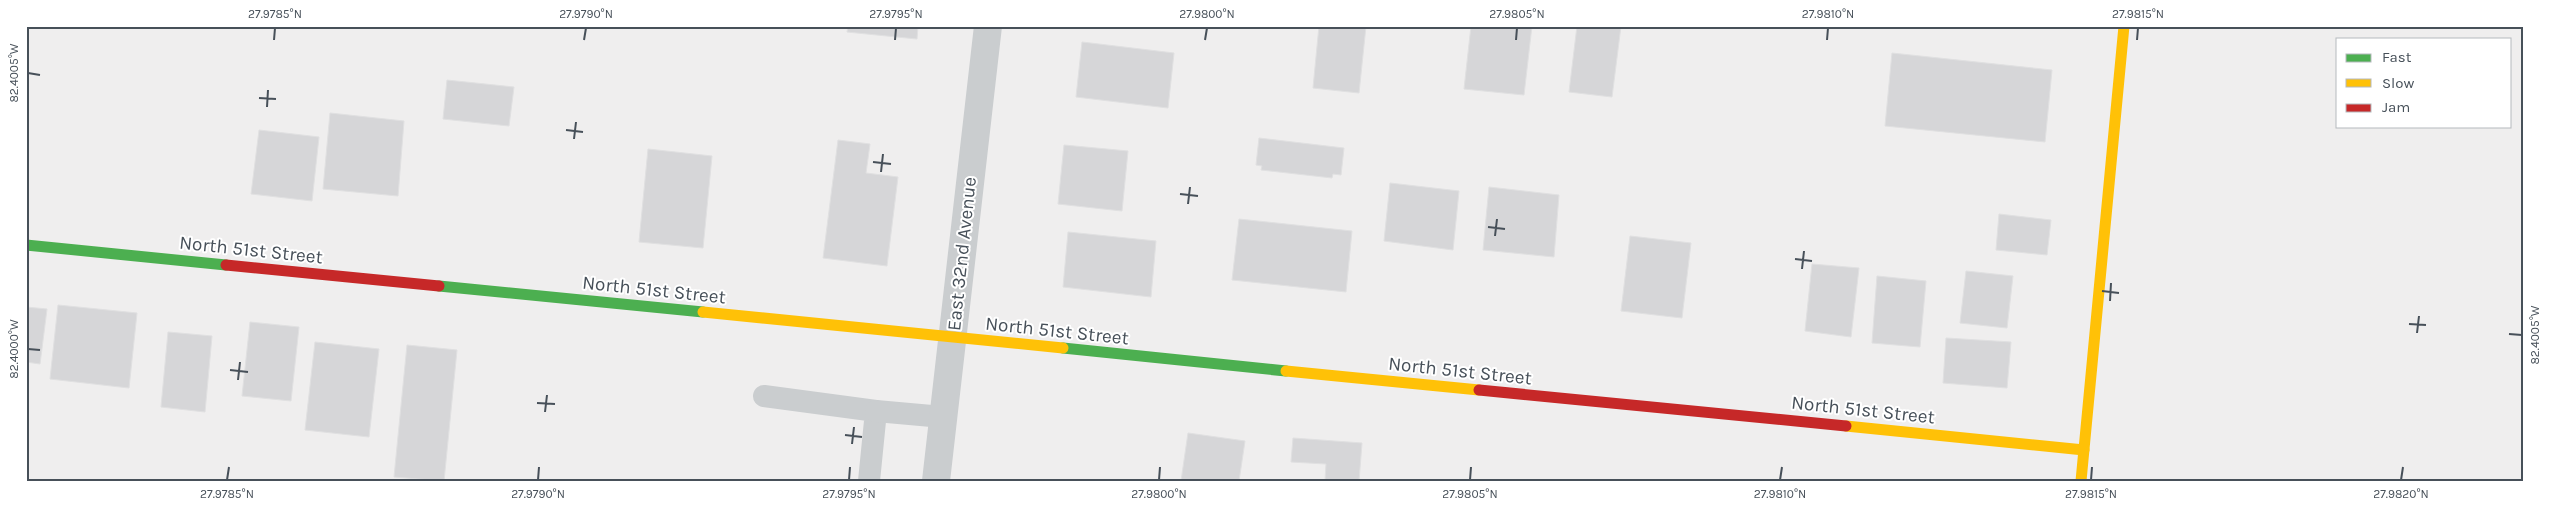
<svg xmlns="http://www.w3.org/2000/svg" width="2549" height="507" font-family="Karla,sans-serif">
  <rect width="100%" height="100%" fill="#efeeee"/>
  <g fill="#d6d6d8" stroke="#e0e0e1">
    <path d="M848 26H918L917 39 847 32Z"/>
    <path d="M1319 26H1366L1359 93 1313 88Z"/>
    <path d="M1471 26H1532L1524 95 1464 89Z"/>
    <path d="M1577 26H1621L1612 97 1569 92Z"/>
    <path d="M1082 42 1174 53 1168 108 1076 97Z"/>
    <path d="M1892 53 2052 70 2045 142 1885 126Z"/>
    <path d="M447 80 514 87 509 126 443 119Z"/>
    <path d="M330 113 404 121 398 196 323 189Z"/>
    <path d="M259 130 319 137 312 201 251 194Z"/>
    <path d="M1259 138 1344 148 1341 175 1333 174 1332 178 1261 170 1262 166 1256 165Z"/>
    <path d="M838 140 870 144 866 173 898 177 887 266 823 258Z"/>
    <path d="M1064 145 1128 151 1122 211 1058 204Z"/>
    <path d="M648 149 712 156 703 248 639 242Z"/>
    <path d="M1390 183 1459 191 1453 250 1384 241Z"/>
    <path d="M1489 187 1559 195 1554 257 1483 250Z"/>
    <path d="M1999 214 2051 220 2047 255 1996 250Z"/>
    <path d="M1239 219 1352 231 1346 292 1232 280Z"/>
    <path d="M1068 232 1156 241 1151 297 1063 287Z"/>
    <path d="M1630 236 1691 243 1682 318 1621 311Z"/>
    <path d="M1812 264 1859 268 1851 337 1805 331Z"/>
    <path d="M1966 271 2013 276 2007 328 1960 323Z"/>
    <path d="M1877 276 1926 281 1920 347 1872 343Z"/>
    <path d="M58 305 137 313 129 388 50 379Z"/>
    <path d="M26 307 47 309 40 364 26 362Z"/>
    <path d="M250 322 299 327 291 401 242 396Z"/>
    <path d="M168 332 212 336 205 412 161 407Z"/>
    <path d="M1946 338 2011 342 2007 388 1943 383Z"/>
    <path d="M315 342 379 349 369 437 305 430Z"/>
    <path d="M407 345 457 350 444 481 394 477Z"/>
    <path d="M1188 433 1245 441 1239 481H1181Z"/>
    <path d="M1293 438 1362 443 1359 481H1325L1326 464 1291 462Z"/>
  </g>
  <g fill="none" stroke-linecap="round" stroke-linejoin="round">
    <g stroke="#cacdcf" stroke-width="22">
      <path d="M764 396 876 411 869 481"/>
      <path d="M876 411 943 417"/>
    </g>
    <path stroke="#cacdcf" stroke-width="28" d="M936 481 988 26"/>
    <g stroke="#4caf50" stroke-width="11">
      <path d="M26 245 226 265"/>
      <path d="M439 286 703 312"/>
      <path d="M1063 348 1286 371"/>
    </g>
    <g stroke="#ffc107" stroke-width="11">
      <path d="M703 312 1063 348"/>
      <path d="M1286 371 1479 390"/>
      <path d="M1846 426 2084 450"/>
      <path d="M2081 481 2124 26"/>
    </g>
    <g stroke="#c62828" stroke-width="11">
      <path d="M226 265 439 286"/>
      <path d="M1479 390 1846 426"/>
    </g>
  </g>
  <path fill="none" stroke="#475059" stroke-width="2" d="M274 40 275 28M584 40 586 28M895 40 896 28M1205 40 1207 28M1516 40 1517 28M1827 40 1828 28M2137 40 2138 28M28 73 40 75M259 98 276 99M267 107 268 90M566 130 583 132M574 139 576 122M873 162 891 164M881 172 883 154M1180 194 1198 196M1188 204 1190 187M1488 227 1505 229M1495 236 1497 219M1795 259 1812 261M1802 269 1804 251M2102 291 2119 293M2110 301 2111 283M2409 324 2426 325M2417 333 2419 316M2509 334 2522 335M28 349 40 350M230 370 248 372M238 380 240 362M537 403 555 404M545 412 547 395M845 435 862 437M852 444 854 427M227 480 229 467M538 480 539 467M849 480 850 467M1159 480 1160 467M1470 480 1471 467M1780 480 1782 467M2091 480 2092 467M2401 480 2403 467"/>
  <g text-anchor="middle" dominant-baseline="central" stroke-width="4" stroke-linejoin="round" paint-order="stroke">
    <g font-size="19" fill="#475059" stroke="#fff">
      <text transform="translate(251 250) rotate(6)">North 51st Street</text>
      <text transform="translate(962 254) rotate(-84)">East 32nd Avenue</text>
      <text transform="translate(654 290) rotate(6)">North 51st Street</text>
      <text transform="translate(1057 331) rotate(6)">North 51st Street</text>
      <text transform="translate(1460 371) rotate(6)">North 51st Street</text>
      <text transform="translate(1863 410) rotate(6)">North 51st Street</text>
    </g>
  </g>
  <rect width="2549" height="507" fill="none" stroke="#ffffff" stroke-width="55"/>
  <rect x="2336" y="38" width="175" height="90" fill="#ffffff" stroke="#b5b9bd"/>
  <rect x="2346" y="54" width="25" height="8" fill="#4caf50" stroke="#b5b9bd"/>
  <text x="2382" y="62" font-size="15" fill="#475059">Fast</text>
  <rect x="2346" y="79" width="25" height="8" fill="#ffc107" stroke="#b5b9bd"/>
  <text x="2382" y="88" font-size="15" fill="#475059">Slow</text>
  <rect x="2346" y="104" width="25" height="8" fill="#c62828" stroke="#b5b9bd"/>
  <text x="2382" y="112" font-size="15" fill="#475059">Jam</text>
  <rect x="28" y="28" width="2494" height="452" fill="none" stroke="#475059" stroke-width="2"/>
  <g font-size="12" text-anchor="middle" fill="#475059">
    <text x="275" y="18">27.9785°N</text>
    <text x="586" y="18">27.9790°N</text>
    <text x="896" y="18">27.9795°N</text>
    <text x="1207" y="18">27.9800°N</text>
    <text x="1517" y="18">27.9805°N</text>
    <text x="1828" y="18">27.9810°N</text>
    <text x="2138" y="18">27.9815°N</text>
    <text transform="translate(14 73) rotate(-90)" y="4">82.4005°W</text>
    <text transform="translate(2535 335) rotate(-90)" y="4">82.4005°W</text>
    <text transform="translate(14 349) rotate(-90)" y="4">82.4000°W</text>
    <text x="227" y="498">27.9785°N</text>
    <text x="538" y="498">27.9790°N</text>
    <text x="849" y="498">27.9795°N</text>
    <text x="1159" y="498">27.9800°N</text>
    <text x="1470" y="498">27.9805°N</text>
    <text x="1780" y="498">27.9810°N</text>
    <text x="2091" y="498">27.9815°N</text>
    <text x="2401" y="498">27.9820°N</text>
  </g>
</svg>
